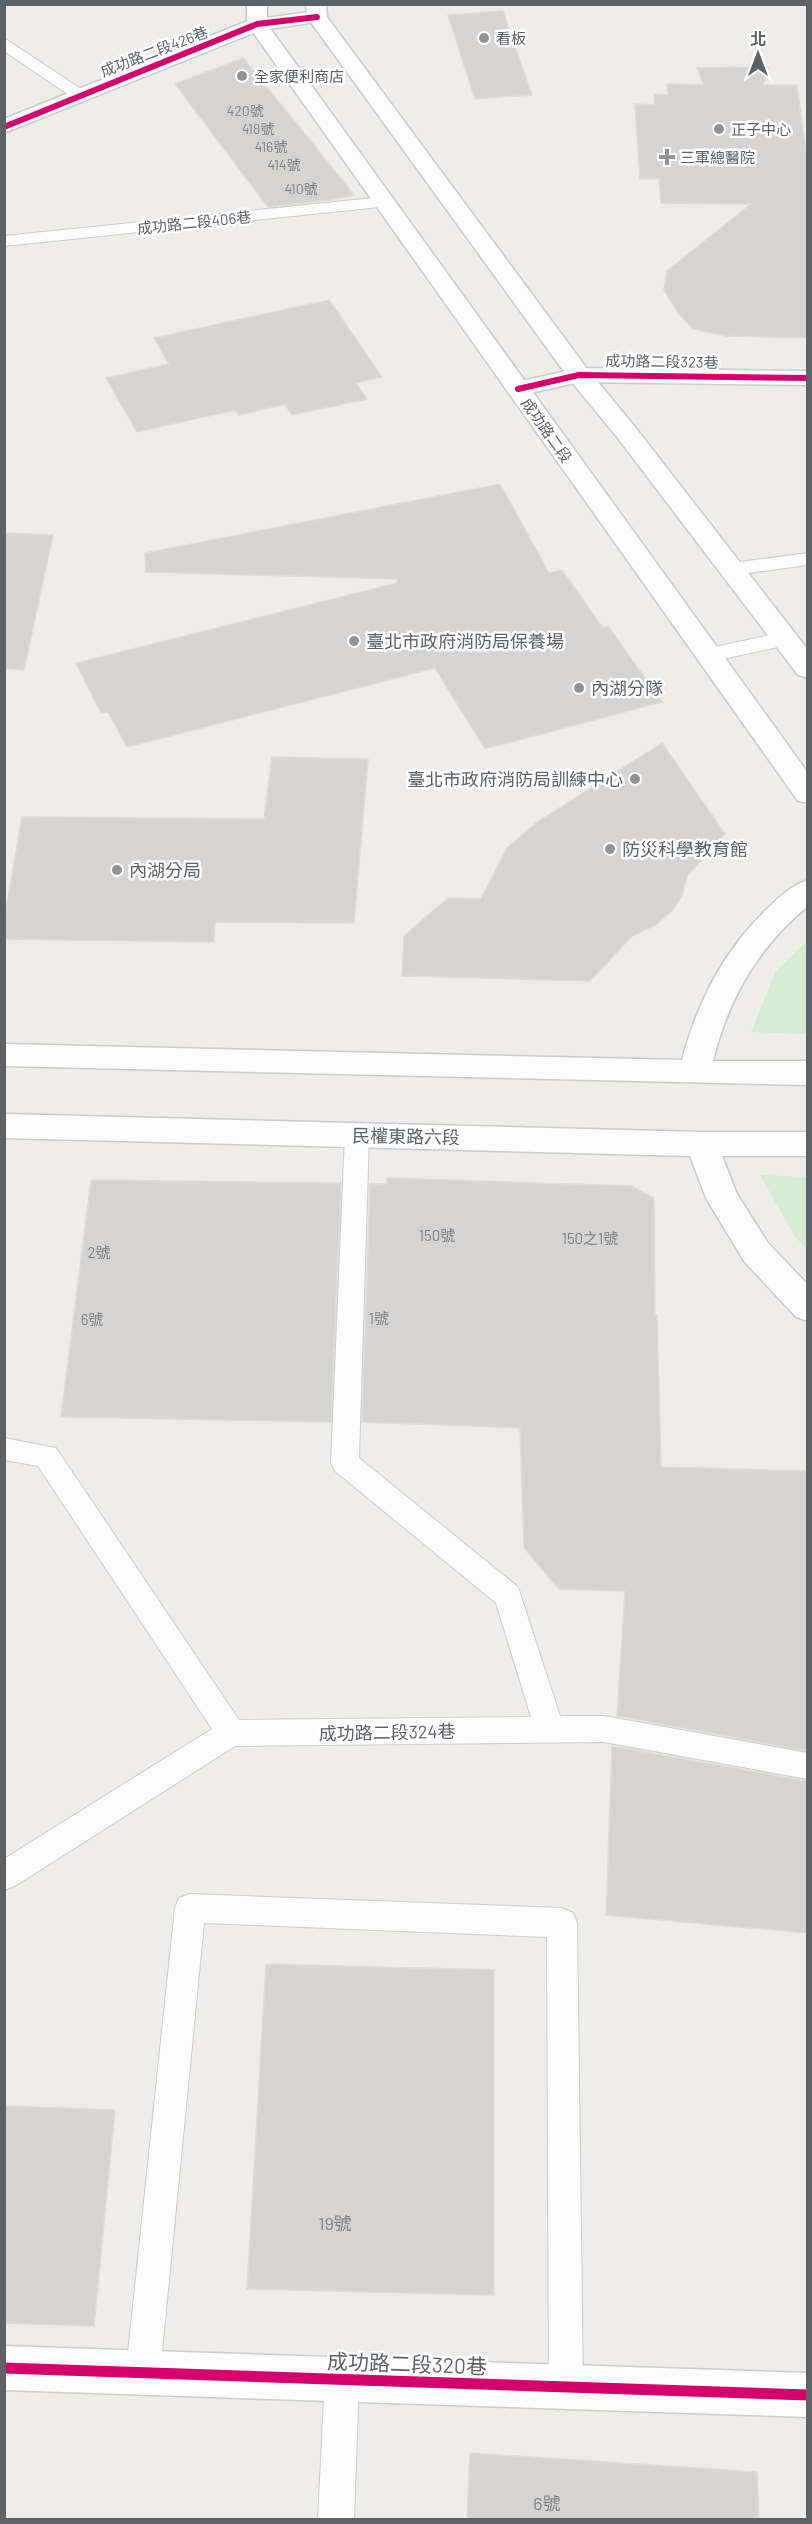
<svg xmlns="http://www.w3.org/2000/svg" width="812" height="2524" font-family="Barlow,'Noto Sans TC',sans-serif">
  <rect width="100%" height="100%" fill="#eeede9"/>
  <g fill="#d5ebd3">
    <path d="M807 941V1034L751 1032 776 971Z"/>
    <path d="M760 1175 807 1177V1249L795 1237Z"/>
  </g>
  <g fill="#d5d4d2" stroke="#dedcd7" stroke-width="1.5">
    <path d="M503 11 532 95 475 99 448 15Z"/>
    <path d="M243 58 318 150 354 195 330 200 268 207 175 84Z"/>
    <path d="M732 67 768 68 763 85H797L807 159V338L726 336 693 329 678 313 664 290 667 271 751 204 661 203 659 179H640L635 104 654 105V94L668 95 667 84 704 85 697 68Z"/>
    <path d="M329 300 382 377 356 383 367 399 292 415 285 404 239 415 235 410 137 432 106 378 169 364 154 338Z"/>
    <path d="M500 484 549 573 562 570 603 628 608 626 662 702 485 749 435 668 127 747 108 712 101 713 76 663 397 583V579L146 572 145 553Z"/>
    <path d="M4 533 53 535 24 670 4 668Z"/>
    <path d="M662 743 725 834 687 876 682 896 672 911 657 924 632 936 590 981 402 976 404 936 448 898 481 899 507 848 537 822Z"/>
    <path d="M272 757 368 759 354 923 215 922 214 942 4 939V920L22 817 264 819Z"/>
    <path d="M387 1178 631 1186 654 1198 655 1315H657L661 1467 807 1471V1751L617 1716 625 1591 559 1589 524 1548 520 1428 362 1422 370 1184H387Z"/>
    <path d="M91 1180 341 1183 331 1422 61 1417Z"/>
    <path d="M612 1746 807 1781V1933L606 1915Z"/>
    <path d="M266 1964 494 1970V2295L247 2289Z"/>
    <path d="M4 2106 115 2110 94 2326 4 2323Z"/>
    <path d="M470 2453 757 2472 759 2520H467Z"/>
  </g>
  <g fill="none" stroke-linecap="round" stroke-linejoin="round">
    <g stroke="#cbcbcb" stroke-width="2">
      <g id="service">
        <path d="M4 38 87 93 89 96 87 99H75L4 51Z"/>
        <path d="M384 197 390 198 393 202 390 206 4 246V236Z"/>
        <path d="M808 553V565L733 575 726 573 723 569 726 565 733 563Z"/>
        <path d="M785 632 792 634 795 639 792 644 709 662 702 660 699 655 702 650 709 648Z"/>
        <path d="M357 1126 366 1128 369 1135 359 1458 518 1587 560 1716H604L808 1753V1779L604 1742 235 1746 15 1886 4 1890V1859L212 1729 38 1466 4 1460V1438L56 1448 239 1720 531 1717 496 1603 335 1471 331 1463 345 1135 348 1128Z"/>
        <path d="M190 1894 562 1908 573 1913 577 1923 583 2387 578 2399 566 2404 554 2399 549 2387 547 1937 204 1923 160 2372 155 2384 143 2389 131 2384 126 2372 175 1908 179 1898Z"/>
        <path d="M342 2362 354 2367 359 2379 354 2520H318L325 2379 330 2367Z"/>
      </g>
    </g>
    <g stroke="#cbcbcb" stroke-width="3">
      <g id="minor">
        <path d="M317 11 324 13 327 17 324 21 261 30 4 133V119L250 20Z"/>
        <path d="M579 368 808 371V385L579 382 518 396 509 394 506 389 509 384Z"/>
        <path d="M4 2346 808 2373V2417L4 2390Z"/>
      </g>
    </g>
    <g stroke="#c9cac9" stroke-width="3">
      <g id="secondary">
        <path d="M247 4H267V24L808 773V803L798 801 250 28 247 24Z"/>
        <path d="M306 4H326L327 17 588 370 635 427 808 650V678L798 675 617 437 570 380 310 21 307 17Z"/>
        <path d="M808 880V906C758 947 728 999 713 1061H808V1085L4 1066V1044L682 1060C697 1003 724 950 767 909 779 897 792 885 808 880Z"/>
        <path d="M4 1114 701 1132H808V1156H722L737 1194 768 1243 808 1285V1321L796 1317 744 1261 706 1198 690 1156 4 1138Z"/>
      </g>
    </g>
    <use href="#service" fill="#fcfcfc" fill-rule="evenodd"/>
    <use href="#minor" fill="#fcfcfc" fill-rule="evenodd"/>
    <use href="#secondary" fill="#fcfcfc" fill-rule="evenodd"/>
    <g stroke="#fff" stroke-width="9">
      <g id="cycleway-far1">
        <path d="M4 127 257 24 317 17"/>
        <path d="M518 389 579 375 808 378"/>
      </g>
    </g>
    <g stroke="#fff" stroke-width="15">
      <path id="cycleway" d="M4 2368 808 2395"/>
    </g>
    <use href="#cycleway-far1" stroke="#d6006c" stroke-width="6"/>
    <use href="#cycleway" stroke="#d6006c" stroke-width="11"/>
  </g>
  <g fill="#909394" stroke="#fff" stroke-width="2">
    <circle cx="484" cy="38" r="6"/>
    <circle cx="242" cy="76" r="6"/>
    <circle cx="719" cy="129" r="6"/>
    <path d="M664 148h6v6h6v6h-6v6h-6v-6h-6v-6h6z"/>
    <circle cx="354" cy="641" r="6"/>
    <circle cx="579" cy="688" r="6"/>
    <circle cx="635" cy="779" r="6"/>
    <circle cx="610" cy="849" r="6"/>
    <circle cx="117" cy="870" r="6"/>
  </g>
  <g text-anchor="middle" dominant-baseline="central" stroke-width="5" stroke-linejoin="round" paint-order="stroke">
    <g font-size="14" fill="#7c8083">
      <text x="245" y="110">420號</text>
      <text x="258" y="128">418號</text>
      <text x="271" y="146">416號</text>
      <text x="284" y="164">414號</text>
      <text x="301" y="188">410號</text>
    </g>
    <g font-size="15" fill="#5d6267" stroke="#fff" text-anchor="start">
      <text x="496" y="38">看板</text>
      <text x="254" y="76">全家便利商店</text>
      <text x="731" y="129">正子中心</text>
      <text x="680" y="157">三軍總醫院</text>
    </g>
    <g font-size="15" fill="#5d6267" stroke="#fff">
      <text transform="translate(154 51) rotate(-21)">成功路二段426巷</text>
      <text transform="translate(194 222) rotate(-6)">成功路二段406巷</text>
      <text transform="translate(662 361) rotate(1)">成功路二段323巷</text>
      <text transform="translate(547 430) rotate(55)">成功路二段</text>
    </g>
    <g font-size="15" fill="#7c8083">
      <text x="437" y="1235">150號</text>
      <text x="590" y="1238">150之1號</text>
      <text x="99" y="1252">2號</text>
      <text x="379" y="1318">1號</text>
      <text x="92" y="1319">6號</text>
    </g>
    <g font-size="18" fill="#5d6267" stroke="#fff" text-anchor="start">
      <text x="366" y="641">臺北市政府消防局保養場</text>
      <text x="591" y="688">內湖分隊</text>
      <text x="623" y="779" text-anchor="end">臺北市政府消防局訓練中心</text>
      <text x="622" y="849">防災科學教育館</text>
      <text x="129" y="870">內湖分局</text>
    </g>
    <g font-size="18" fill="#5d6267" stroke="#fff">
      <text transform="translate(406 1136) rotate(1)">民權東路六段</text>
      <text transform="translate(387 1732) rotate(-1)">成功路二段324巷</text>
    </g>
    <g font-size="18" fill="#7c8083">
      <text x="335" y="2223">19號</text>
      <text x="547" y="2503">6號</text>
    </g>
    <g font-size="21" fill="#5d6267" stroke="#fff">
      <text transform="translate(407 2363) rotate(2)">成功路二段320巷</text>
    </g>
  </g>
  <rect width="812" height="2524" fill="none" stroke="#5d6267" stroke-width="12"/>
  <g transform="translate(758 54)" stroke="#ffffff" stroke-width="4.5" paint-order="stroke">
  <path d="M0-4.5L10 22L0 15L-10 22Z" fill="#5d6267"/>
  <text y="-9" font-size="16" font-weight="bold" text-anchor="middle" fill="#5d6267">北</text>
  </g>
</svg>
